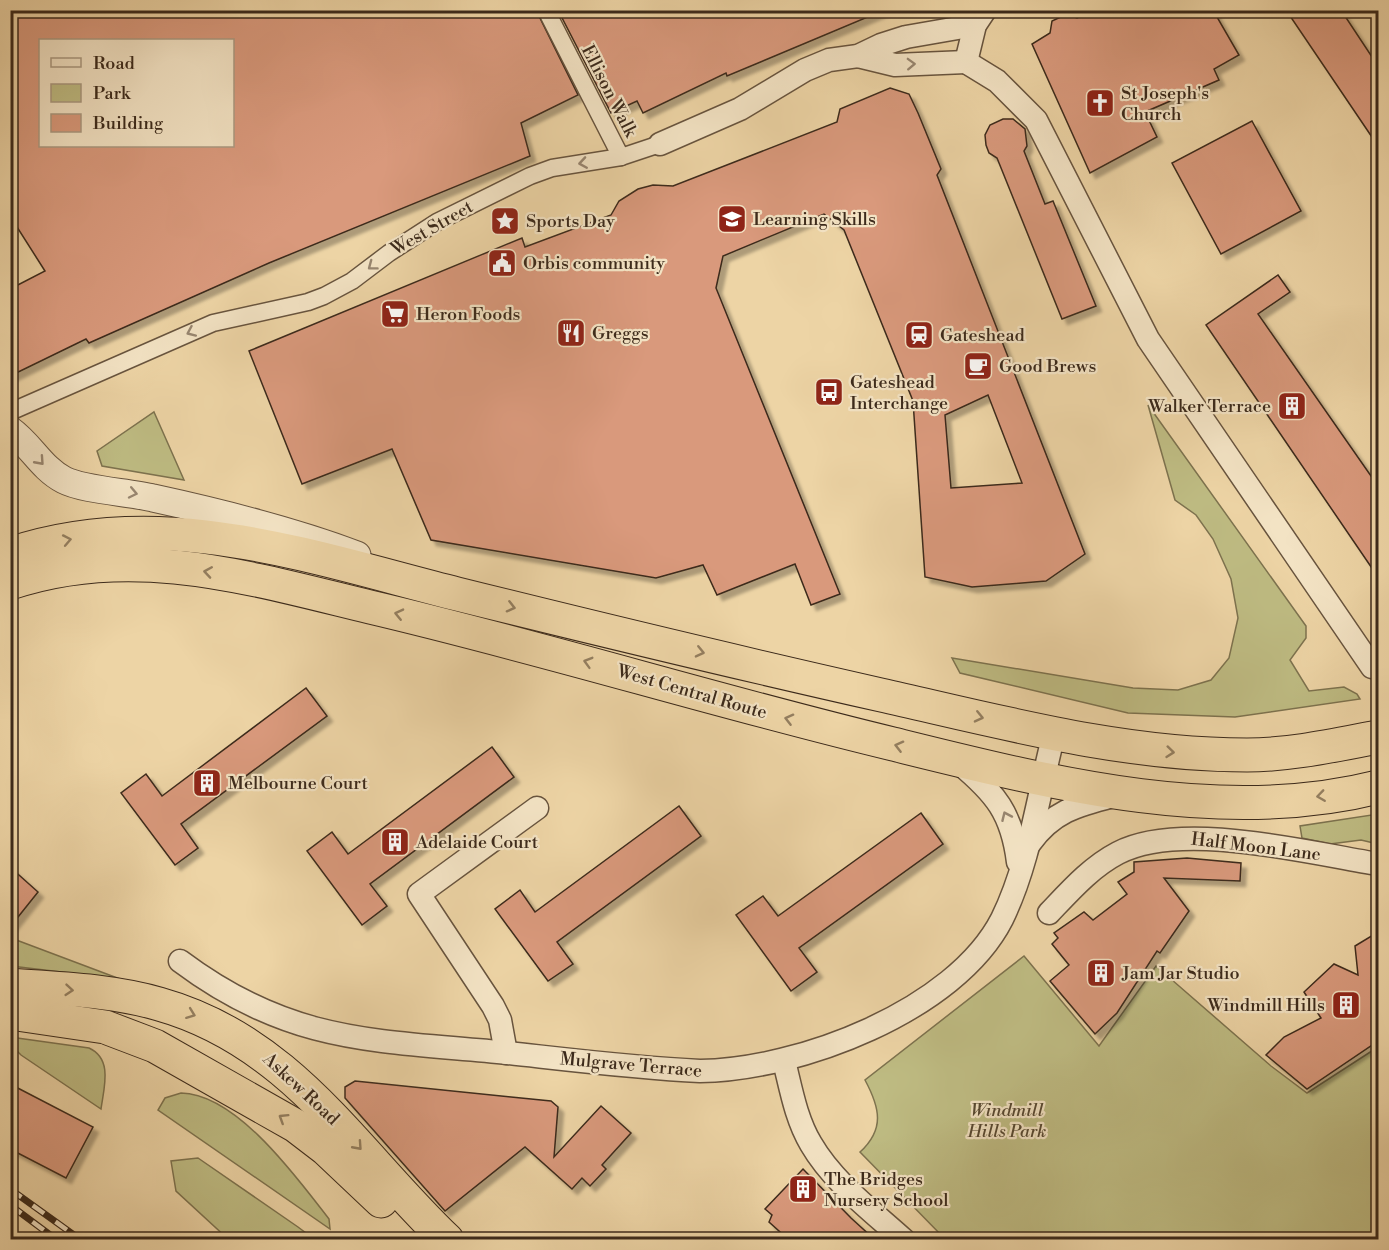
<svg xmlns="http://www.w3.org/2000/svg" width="1389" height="1250" font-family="'Libre Bodoni',serif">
  <defs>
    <filter id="shadow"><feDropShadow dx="5.5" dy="5.5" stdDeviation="1.5" flood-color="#0004"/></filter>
  </defs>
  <rect width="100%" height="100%" fill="#edd4a5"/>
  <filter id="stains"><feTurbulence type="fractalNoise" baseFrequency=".00333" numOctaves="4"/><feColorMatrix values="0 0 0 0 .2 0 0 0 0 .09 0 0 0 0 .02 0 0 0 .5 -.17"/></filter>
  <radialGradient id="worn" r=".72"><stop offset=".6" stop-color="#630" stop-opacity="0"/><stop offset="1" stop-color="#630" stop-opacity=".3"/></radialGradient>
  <g fill="#bebb82" stroke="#7d724e" stroke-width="1.5">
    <path d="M1148 405 1306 626V638L1290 660 1309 691 1344 687 1357 694 1360 699 1235 717 1128 713 960 673 952 658 1133 688 1178 690 1211 680 1229 658 1238 618 1231 579 1213 539 1196 515 1175 500Z"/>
    <path d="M154 412 184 480 102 466 97 451Z"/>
    <path d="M1378 814V844L1361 840 1330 844 1302 838 1300 826Z"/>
    <path d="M11 938 120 979 11 966Z"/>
    <path d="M1024 956 1099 1046 1156 966 1271 1066 1307 1093 1378 1047V1239H945L860 1152C885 1129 880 1108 865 1080Z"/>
    <path d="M10 1037 89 1048C113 1059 104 1087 101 1109L21 1055 11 1045Z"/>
    <path d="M181 1093C237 1094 297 1178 329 1219L330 1229 158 1110 165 1098Z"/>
    <path d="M198 1158 298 1227 314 1239H228L176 1191 171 1161Z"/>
  </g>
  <g fill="#d9997b" stroke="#3c2a1b" stroke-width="1.5" fill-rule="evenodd" filter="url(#shadow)">
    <path d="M10 10H536L578 95 521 123 530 156 269 263 89 343 86 339 10 376V289L45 271 10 216ZM40 40H232V146H40Z"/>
    <path d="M558 10H882V11L727 76 726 73 643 113 637 101 611 113Z"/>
    <path d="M1094 10H1213L1239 55 1214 69 1219 80 1145 112 1157 137 1090 173 1032 44 1050 33 1052 21 1067 14 1077 18Z"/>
    <path d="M1286 10H1341L1378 66V146Z"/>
    <path d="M890 88 909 94 918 113 941 169 937 175 1085 554 1046 581 972 587 925 577 913 401 844 230 824 214 723 256 716 288 840 594 811 605 795 564 717 595 703 565 656 578 431 540 392 449 302 484 249 351 522 238 525 247 611 215 619 201 638 189 653 185 673 186 837 122 840 109ZM988 395 1022 483 951 488 945 415Z"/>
    <path d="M1003 119H1013L1025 129 1027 146 1024 151 1045 204 1053 201 1096 306 1062 319 997 158 989 153 986 145 985 135 990 125Z"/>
    <path d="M1252 121 1301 211 1221 254 1172 163Z"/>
    <path d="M1278 275 1290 292 1258 314 1378 486V577L1206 325Z"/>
    <path d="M306 688 327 716 181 824 198 848 175 865 121 793 146 774 162 796Z"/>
    <path d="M492 747 514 777 370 884 387 906 362 925 307 851 332 832 348 854Z"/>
    <path d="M679 806 701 836 557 942 573 964 548 981 495 909 520 890 535 912Z"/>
    <path d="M921 813 943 844 799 948 817 972 791 991 736 915 763 896 778 916Z"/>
    <path d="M1187 858 1241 863 1240 881 1164 878 1189 911 1160 953 1157 951 1117 1013 1095 1034 1050 981 1069 965 1052 944 1058 938 1054 933 1084 912 1093 920 1127 894 1118 882 1134 872V862Z"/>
    <path d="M10 867 38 892 10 927Z"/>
    <path d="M1378 932V1041L1307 1089 1266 1055 1284 1037 1321 1018 1304 992 1334 964 1358 975 1355 946Z"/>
    <path d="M355 1081 551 1101 558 1107 554 1157 601 1106 631 1133 602 1165 606 1169 590 1186 582 1178 572 1189 525 1147 445 1211 345 1098V1087Z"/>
    <path d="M10 1084 93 1127 66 1178 10 1149Z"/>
    <path d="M803 1169 851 1218 874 1239H788L769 1222 772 1215 765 1209Z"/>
  </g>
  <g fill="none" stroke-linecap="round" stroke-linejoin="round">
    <g stroke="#68543e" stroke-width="19">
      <g id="pedestrian">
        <path d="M546 10 621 157"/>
        <path d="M10 412 213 323 308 302 324 296 352 281 389 253 437 222 530 176 552 168 621 157 660 144"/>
      </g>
    </g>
    <g stroke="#68543e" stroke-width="25">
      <g id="minor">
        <path d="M858 56 895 65 966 62"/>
        <path d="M966 62 997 81 1036 120 1148 339 1372 667"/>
        <path d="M966 62 975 25 985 10"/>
        <path d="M660 144 740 109 805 70 829 60 858 56 881 45 906 37 975 25"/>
        <path d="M959 763C995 793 1012 813 1018 862"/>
        <path d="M1030 843C1052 812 1077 805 1113 796"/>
        <path d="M1049 913C1070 891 1091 867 1118 853 1181 820 1309 853 1378 864"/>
        <path d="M180 961C292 1045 377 1040 508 1053 572 1060 636 1068 700 1071 798 1070 955 1011 1002 919 1030 862 1038 795 1054 734"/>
        <path d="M506 1053 500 1020 493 1006 419 894 537 808"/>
        <path d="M784 1061C791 1089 796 1119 811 1144 833 1182 872 1211 904 1240"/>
      </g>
    </g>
    <g stroke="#68543e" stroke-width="29">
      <path id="tertiary" d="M10 430C31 445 41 468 64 480 83 490 129 492 153 498 222 513 291 530 357 555"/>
    </g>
    <g stroke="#3c2a1b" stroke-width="35">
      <g id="trunk">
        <path d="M10 554C162 503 310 557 457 594 598 629 739 663 881 695 1001 722 1122 755 1247 755 1291 755 1335 745 1378 737"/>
        <path d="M10 583C132 542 250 578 370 607 545 648 718 702 893 744 1047 782 1220 827 1378 787"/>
        <path d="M10 985C60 989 112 990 159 1004 291 1041 354 1151 447 1240"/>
        <path d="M10 1013 105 1027 155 1046 296 1126 326 1149 381 1201"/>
      </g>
    </g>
    <use href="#pedestrian" stroke="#f3e3c4" stroke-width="16"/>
    <use href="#minor" stroke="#f3e3c4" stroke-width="22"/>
    <use href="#tertiary" stroke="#f3e3c4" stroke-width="27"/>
    <use href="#trunk" stroke="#edd4a5" stroke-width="33"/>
    <g stroke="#3c2a1b" stroke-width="7">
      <g id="rail">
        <path d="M10 1189 81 1240"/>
        <path d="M10 1205 57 1240"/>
      </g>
    </g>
    <use href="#rail" stroke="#f3e3c4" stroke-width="4.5" stroke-dasharray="14" stroke-linecap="butt"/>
  </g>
  <defs><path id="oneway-chevron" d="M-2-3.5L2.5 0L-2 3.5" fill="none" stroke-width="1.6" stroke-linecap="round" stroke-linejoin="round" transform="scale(1.5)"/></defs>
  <g stroke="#988670">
    <use href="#oneway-chevron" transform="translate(911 64) rotate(-2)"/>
    <use href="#oneway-chevron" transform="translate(583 163) rotate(171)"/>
    <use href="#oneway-chevron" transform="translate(372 266) rotate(143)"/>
    <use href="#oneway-chevron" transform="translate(191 332) rotate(156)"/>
    <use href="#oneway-chevron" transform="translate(40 461) rotate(48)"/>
    <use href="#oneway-chevron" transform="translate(133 493) rotate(12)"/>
    <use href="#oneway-chevron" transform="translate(1006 816) rotate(-114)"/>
  </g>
  <g stroke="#947f60">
    <use href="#oneway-chevron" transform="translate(67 540) rotate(-11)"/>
    <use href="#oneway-chevron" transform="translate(208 572) rotate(-171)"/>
    <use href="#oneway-chevron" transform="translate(511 607) rotate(14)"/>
    <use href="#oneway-chevron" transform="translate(399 614) rotate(-167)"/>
    <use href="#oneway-chevron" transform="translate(700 652) rotate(13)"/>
    <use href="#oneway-chevron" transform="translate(588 662) rotate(-164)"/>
    <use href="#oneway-chevron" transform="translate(979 717) rotate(13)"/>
    <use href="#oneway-chevron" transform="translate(789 719) rotate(-166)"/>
    <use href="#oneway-chevron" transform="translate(899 746) rotate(-166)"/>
    <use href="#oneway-chevron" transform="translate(1170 752) rotate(6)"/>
    <use href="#oneway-chevron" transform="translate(1321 796) rotate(172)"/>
    <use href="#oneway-chevron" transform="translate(69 990) rotate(5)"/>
    <use href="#oneway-chevron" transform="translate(191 1014) rotate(21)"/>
    <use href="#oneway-chevron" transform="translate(283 1118) rotate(-148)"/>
    <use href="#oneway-chevron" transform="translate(358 1146) rotate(48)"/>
  </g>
  <defs>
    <g id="church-square" transform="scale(1.5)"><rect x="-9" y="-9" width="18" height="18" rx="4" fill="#8f2418" stroke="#f3e3c4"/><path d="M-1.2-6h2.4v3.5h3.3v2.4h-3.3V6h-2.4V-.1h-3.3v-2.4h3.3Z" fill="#fff"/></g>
    <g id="university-square" transform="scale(1.5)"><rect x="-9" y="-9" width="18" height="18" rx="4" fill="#8f2418" stroke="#f3e3c4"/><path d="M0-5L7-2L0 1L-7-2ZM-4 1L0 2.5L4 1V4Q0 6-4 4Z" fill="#fff"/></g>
    <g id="sight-square" transform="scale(1.5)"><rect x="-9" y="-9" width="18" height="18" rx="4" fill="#8f2418" stroke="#f3e3c4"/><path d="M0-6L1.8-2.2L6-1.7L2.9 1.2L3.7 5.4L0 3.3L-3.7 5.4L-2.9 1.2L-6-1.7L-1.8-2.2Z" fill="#fff"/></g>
    <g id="civic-square" transform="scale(1.5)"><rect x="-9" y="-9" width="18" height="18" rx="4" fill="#8f2418" stroke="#f3e3c4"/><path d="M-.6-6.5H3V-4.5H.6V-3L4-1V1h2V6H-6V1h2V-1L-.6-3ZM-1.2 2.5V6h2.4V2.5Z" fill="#fff"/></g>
    <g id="supermarket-square" transform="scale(1.5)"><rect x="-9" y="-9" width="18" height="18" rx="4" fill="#8f2418" stroke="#f3e3c4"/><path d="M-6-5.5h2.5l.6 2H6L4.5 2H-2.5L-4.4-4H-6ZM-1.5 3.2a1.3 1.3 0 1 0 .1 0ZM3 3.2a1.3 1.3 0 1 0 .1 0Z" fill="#fff"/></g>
    <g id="restaurant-square" transform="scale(1.5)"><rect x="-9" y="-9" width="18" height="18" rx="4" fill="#8f2418" stroke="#f3e3c4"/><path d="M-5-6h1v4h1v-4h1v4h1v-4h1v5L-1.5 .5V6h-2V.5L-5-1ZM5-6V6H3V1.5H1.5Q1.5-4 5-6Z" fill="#fff"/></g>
    <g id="station-square" transform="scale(1.5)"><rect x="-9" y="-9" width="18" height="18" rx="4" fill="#8f2418" stroke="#f3e3c4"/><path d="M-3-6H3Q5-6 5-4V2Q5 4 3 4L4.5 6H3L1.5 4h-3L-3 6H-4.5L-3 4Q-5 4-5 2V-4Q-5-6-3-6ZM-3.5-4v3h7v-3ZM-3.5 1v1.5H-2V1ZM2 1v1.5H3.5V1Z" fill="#fff"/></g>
    <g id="cafe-square" transform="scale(1.5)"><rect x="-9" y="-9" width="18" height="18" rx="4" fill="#8f2418" stroke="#f3e3c4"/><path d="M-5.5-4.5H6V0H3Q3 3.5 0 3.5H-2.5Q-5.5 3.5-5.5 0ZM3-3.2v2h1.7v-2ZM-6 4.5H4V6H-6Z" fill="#fff"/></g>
    <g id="bus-square" transform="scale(1.5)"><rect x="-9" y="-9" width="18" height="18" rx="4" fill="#8f2418" stroke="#f3e3c4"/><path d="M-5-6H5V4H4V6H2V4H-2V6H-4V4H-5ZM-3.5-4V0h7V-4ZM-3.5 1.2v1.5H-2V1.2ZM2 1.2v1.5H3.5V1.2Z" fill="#fff"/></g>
    <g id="building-square" transform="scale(1.5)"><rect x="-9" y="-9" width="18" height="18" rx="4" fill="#8f2418" stroke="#f3e3c4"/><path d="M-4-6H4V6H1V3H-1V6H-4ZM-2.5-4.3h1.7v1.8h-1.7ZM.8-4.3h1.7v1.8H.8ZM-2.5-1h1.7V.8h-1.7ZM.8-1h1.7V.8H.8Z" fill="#fff"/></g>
  </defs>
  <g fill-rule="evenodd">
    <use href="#church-square" x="1100" y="103"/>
    <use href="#university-square" x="732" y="219"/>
    <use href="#sight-square" x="505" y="221"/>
    <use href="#civic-square" x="502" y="263"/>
    <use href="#supermarket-square" x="395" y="314"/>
    <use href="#restaurant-square" x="571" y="333"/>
    <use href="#station-square" x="919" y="335"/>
    <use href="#cafe-square" x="978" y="366"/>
    <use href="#bus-square" x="829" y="392"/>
    <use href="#building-square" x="1292" y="406"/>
    <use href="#building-square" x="207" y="783"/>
    <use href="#building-square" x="395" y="842"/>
    <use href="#building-square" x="1101" y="973"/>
    <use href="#building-square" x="1346" y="1005"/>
    <use href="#building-square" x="803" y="1189"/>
  </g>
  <g text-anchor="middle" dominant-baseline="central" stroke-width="4.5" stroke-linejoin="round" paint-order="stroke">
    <g font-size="18" fill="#3c2a1b" stroke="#f3e3c4">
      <text transform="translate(609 91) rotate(63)">Ellison Walk</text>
      <text transform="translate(432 228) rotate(-30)">West Street</text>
      <text transform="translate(692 692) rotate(16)">West Central Route</text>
      <text transform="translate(1256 847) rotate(7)">Half Moon Lane</text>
      <text transform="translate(631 1065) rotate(5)">Mulgrave Terrace</text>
      <text transform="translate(301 1089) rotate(43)">Askew Road</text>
    </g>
    <g font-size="18" fill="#3c2a1b" stroke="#f3e3c4" text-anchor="start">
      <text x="1121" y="93">St Joseph's<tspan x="1121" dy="21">Church</tspan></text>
      <text x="753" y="219">Learning Skills</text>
      <text x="526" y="221">Sports Day</text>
      <text x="523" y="263">Orbis community</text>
      <text x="416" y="314">Heron Foods</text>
      <text x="592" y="333">Greggs</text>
      <text x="940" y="335">Gateshead</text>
      <text x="999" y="366">Good Brews</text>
      <text x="850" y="382">Gateshead<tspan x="850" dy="21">Interchange</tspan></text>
      <text x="1271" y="406" text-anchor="end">Walker Terrace</text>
      <text x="228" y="783">Melbourne Court</text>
      <text x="416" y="842">Adelaide Court</text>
      <text x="1122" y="973">Jam Jar Studio</text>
      <text x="1325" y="1005" text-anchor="end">Windmill Hills</text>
      <text x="824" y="1179">The Bridges<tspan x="824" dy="21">Nursery School</tspan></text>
    </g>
    <g font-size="18" font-style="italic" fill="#564730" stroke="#f3e3c4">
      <text x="1007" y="1110">Windmill<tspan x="1007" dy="21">Hills Park</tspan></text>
    </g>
  </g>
  <rect width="1389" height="1250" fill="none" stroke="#edd4a5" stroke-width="36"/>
  <rect x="12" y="12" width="1365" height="1226" fill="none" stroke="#3c2a1b" stroke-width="3"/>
  <rect x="18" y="18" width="1353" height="1214" fill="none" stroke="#3c2a1b" stroke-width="1.5"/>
  <rect x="39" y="39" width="195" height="108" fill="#f3e3c4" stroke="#aa9980" stroke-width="1.5"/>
  <rect x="51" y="58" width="30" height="9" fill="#f3e3c4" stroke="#aa9980" stroke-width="1.5"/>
  <text x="93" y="69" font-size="18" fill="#3c2a1b">Road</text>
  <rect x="51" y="84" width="30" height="18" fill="#bebb82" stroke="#aa9980" stroke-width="1.5"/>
  <text x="93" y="99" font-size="18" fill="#3c2a1b">Park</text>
  <rect x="51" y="114" width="30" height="18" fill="#d9997b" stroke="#aa9980" stroke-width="1.5"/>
  <text x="93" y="129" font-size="18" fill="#3c2a1b">Building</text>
  <rect width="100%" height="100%" filter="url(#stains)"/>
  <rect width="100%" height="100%" fill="url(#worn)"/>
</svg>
